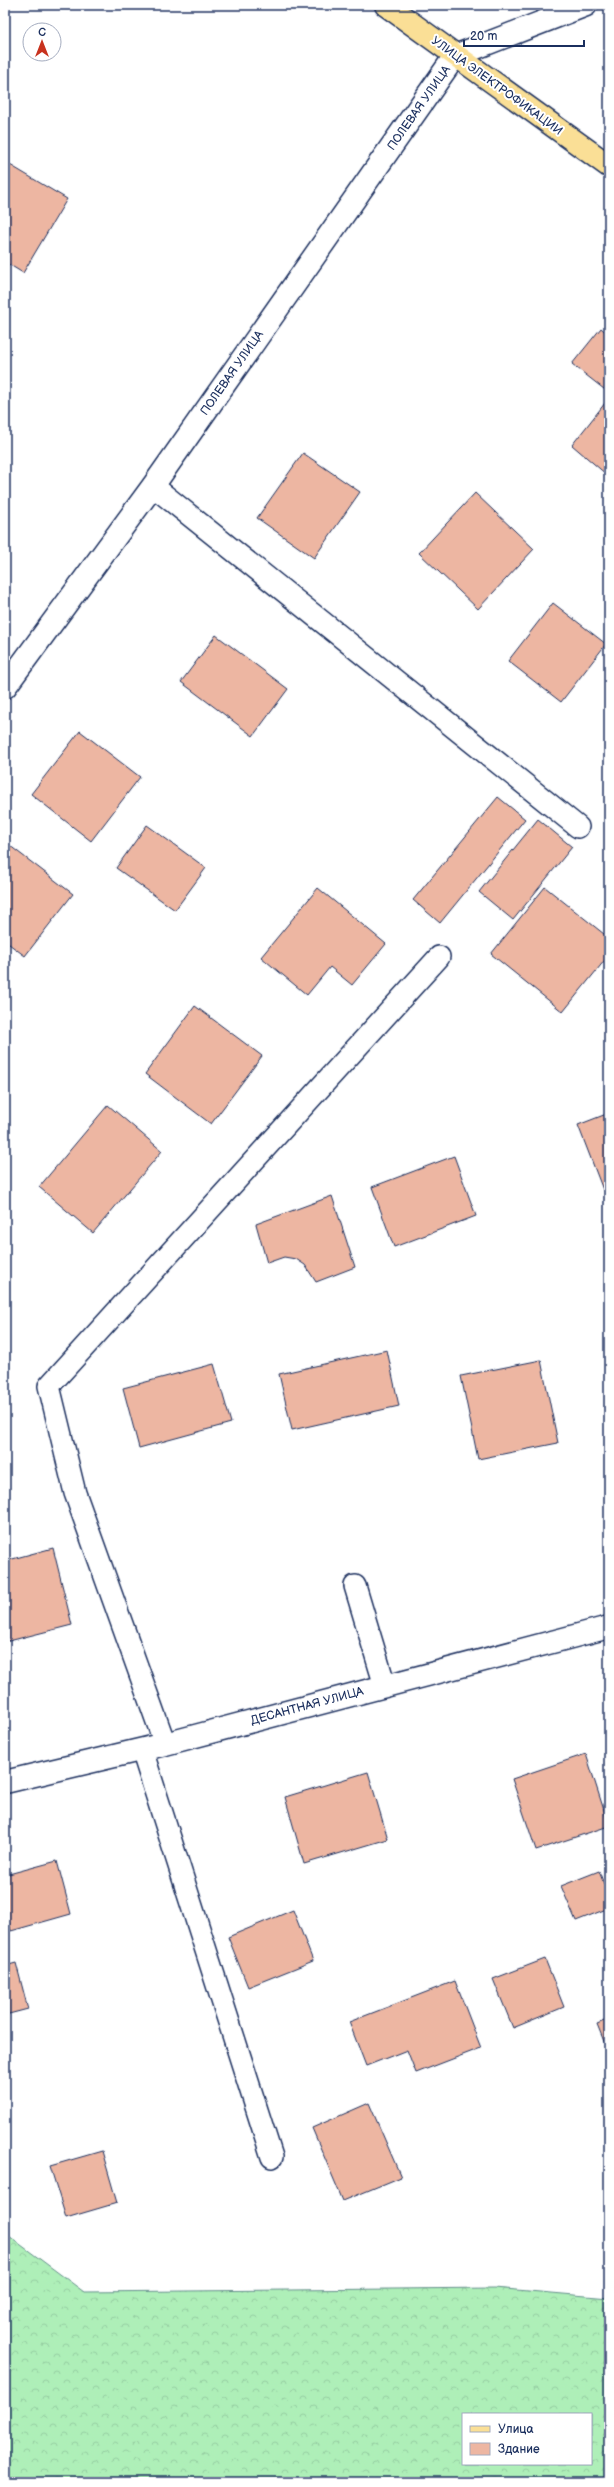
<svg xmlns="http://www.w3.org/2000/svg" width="614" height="2487" font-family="'Balsamiq Sans',sans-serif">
  <defs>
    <pattern id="forest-crowns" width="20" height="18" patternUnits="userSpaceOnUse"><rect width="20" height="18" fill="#aeefb8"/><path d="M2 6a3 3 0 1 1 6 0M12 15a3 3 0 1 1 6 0" fill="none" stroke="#95cda1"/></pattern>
  </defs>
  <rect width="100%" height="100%" fill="#fff"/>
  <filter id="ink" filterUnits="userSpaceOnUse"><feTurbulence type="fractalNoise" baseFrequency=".025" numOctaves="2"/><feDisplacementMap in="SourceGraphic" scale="8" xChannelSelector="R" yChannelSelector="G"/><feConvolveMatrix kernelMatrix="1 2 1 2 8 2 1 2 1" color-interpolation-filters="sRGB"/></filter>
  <g filter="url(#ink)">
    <path fill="url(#forest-crowns)" stroke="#648f8b" fill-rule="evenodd" d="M5 2233 84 2292 494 2288 609 2298V2482H5ZM463 2414H591V2464H463Z"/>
    <g fill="#edb6a2" stroke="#1b2f5e">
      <path d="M5 162 67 199 23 273 5 262Z"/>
      <path d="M601 328 609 335V393L572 364Z"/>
      <path d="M609 398V472L607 475 572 445Z"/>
      <path d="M303 453 360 492 314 558 257 518Z"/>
      <path d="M475 493 534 549 478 609 419 553Z"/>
      <path d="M553 603 606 644 561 702 508 661Z"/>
      <path d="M216 635 288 689 253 736 181 682Z"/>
      <path d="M80 731 140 777 91 841 31 794Z"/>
      <path d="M498 797 525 819 440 923 413 900Z"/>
      <path d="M538 819 572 847 513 920 479 892Z"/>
      <path d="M147 825 206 868 175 910 116 868Z"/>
      <path d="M5 842 73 894 25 956 5 941Z"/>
      <path d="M545 887 609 938V955L563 1012 491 954Z"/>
      <path d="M318 888 386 944 352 985 330 967 307 995 261 957Z"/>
      <path d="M195 1006 262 1056 211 1124 145 1074Z"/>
      <path d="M108 1105 162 1151 93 1233 39 1187Z"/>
      <path d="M609 1113V1187L603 1190 578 1125Z"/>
      <path d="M454 1156 476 1216 394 1247 372 1187Z"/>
      <path d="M332 1196 355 1267 316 1282 305 1265 296 1259 284 1257 267 1263 256 1224Z"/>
      <path d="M387 1350 399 1406 292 1430 279 1374Z"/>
      <path d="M541 1360 558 1443 478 1459 461 1376Z"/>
      <path d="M214 1364 231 1423 139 1448 123 1388Z"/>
      <path d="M53 1548 72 1625 5 1642V1561Z"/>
      <path d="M586 1754 609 1826 536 1850 512 1779Z"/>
      <path d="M368 1772 388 1839 304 1864 285 1797Z"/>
      <path d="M57 1861 71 1914 11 1931 5 1908V1875Z"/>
      <path d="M599 1871 609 1897V1908L576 1921 561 1886Z"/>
      <path d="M293 1910 313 1961 248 1987 228 1937Z"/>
      <path d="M545 1959 564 2007 513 2028 493 1979Z"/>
      <path d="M16 1963 28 2009 5 2015V1966Z"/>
      <path d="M455 1981 481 2048 416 2073 407 2050 366 2066 349 2022Z"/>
      <path d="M609 2019V2054L597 2024Z"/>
      <path d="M369 2103 401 2177 343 2201 312 2128Z"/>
      <path d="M102 2151 117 2203 66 2218 50 2166Z"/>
    </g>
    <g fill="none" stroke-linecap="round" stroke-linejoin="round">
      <g stroke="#1b2f5e" stroke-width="24">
        <g id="lane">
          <path d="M153 486 578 827"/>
          <path d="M355 1586 385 1686"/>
          <path d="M165 1744 75 1493 49 1386 439 957"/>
          <path d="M142 1750 272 2157"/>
        </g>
      </g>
      <g stroke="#1b2f5e" stroke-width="25">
        <g id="street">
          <path d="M5 687 153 486 455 56"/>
          <path d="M5 1782 165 1744 609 1627"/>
        </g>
      </g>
      <g stroke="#1b2f5e" stroke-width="25">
        <path id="secondary" d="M455 56 586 5"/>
      </g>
      <g stroke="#1b2f5e" stroke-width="25">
        <path id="primary" d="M386 5 609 166"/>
      </g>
      <use href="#lane" stroke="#fff" stroke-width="21"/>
      <use href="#street" stroke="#fff" stroke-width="22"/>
      <use href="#secondary" stroke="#fff" stroke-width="22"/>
      <use href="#primary" stroke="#fadf96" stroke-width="22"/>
    </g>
  </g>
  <g text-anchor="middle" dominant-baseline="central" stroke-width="4" stroke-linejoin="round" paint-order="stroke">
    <g font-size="12" fill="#1b2f5e" stroke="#fff">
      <text transform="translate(497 86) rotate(36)">УЛИЦА ЭЛЕКТРОФИКАЦИИ</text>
      <text transform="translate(419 108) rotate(-55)">ПОЛЕВАЯ УЛИЦА</text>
      <text transform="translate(232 373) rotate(-55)">ПОЛЕВАЯ УЛИЦА</text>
      <text transform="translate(307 1706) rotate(-15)">ДЕСАНТНАЯ УЛИЦА</text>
    </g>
  </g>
  <rect width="614" height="2487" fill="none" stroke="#fff" stroke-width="20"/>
  <rect x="10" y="10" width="594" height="2467" fill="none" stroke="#1b2f5e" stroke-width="1.5" filter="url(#ink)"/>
  <rect x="462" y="2413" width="130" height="52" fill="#ffffff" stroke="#a4acbf"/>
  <rect x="470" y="2426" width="20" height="6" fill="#fadf96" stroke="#a4acbf"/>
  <text x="498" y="2433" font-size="12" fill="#1b2f5e">Улица</text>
  <rect x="470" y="2443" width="20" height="12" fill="#edb6a2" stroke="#a4acbf"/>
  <text x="498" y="2453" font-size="12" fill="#1b2f5e">Здание</text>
  <g transform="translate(42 42)"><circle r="19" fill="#ffffff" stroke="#a4acbf"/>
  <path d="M0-3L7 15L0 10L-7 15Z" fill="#c8321e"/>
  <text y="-6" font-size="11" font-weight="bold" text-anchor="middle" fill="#1b2f5e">С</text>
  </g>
  <path d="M464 40v6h120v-6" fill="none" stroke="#1b2f5e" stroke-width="2"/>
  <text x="470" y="40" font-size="12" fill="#1b2f5e" stroke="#ffffff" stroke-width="3" paint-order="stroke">20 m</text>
</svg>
